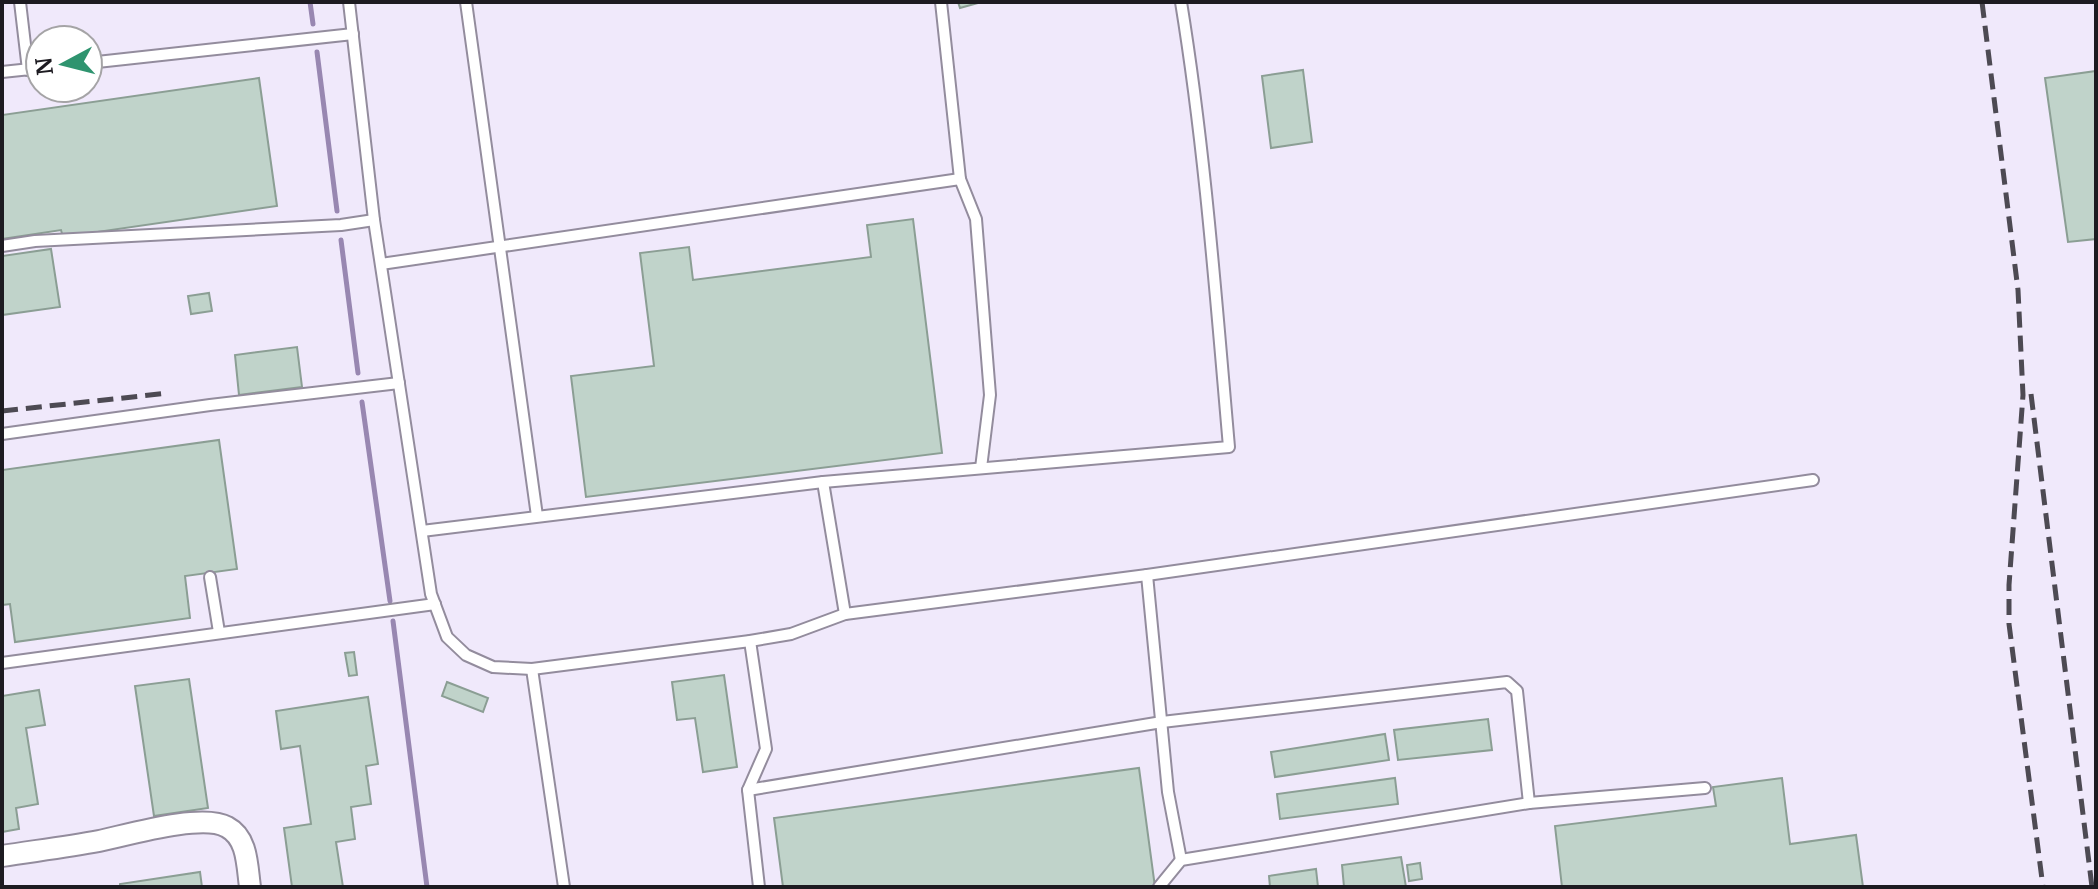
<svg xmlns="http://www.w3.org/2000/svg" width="2098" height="889" font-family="Merriweather,serif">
  <rect width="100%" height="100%" fill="#f0e9fb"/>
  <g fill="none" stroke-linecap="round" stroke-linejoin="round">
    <g stroke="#9887b1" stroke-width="5">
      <path d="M310 2 313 24"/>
      <path d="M317 52 337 211"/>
      <path d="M341 240 358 373"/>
      <path d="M362 402 390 601"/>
      <path d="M393 621 427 887"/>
    </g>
  </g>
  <g fill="#c0d3ca" stroke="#8b9e94" stroke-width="2">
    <path d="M958 2H978V3L960 8Z"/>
    <path d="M1303 70 1312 142 1271 148 1262 76Z"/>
    <path d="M2096 71V239L2068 242 2045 78Z"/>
    <path d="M259 78 277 206 63 237 61 230 2 239V115Z"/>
    <path d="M913 219 942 453 586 497 571 376 654 366 640 253 689 247 693 280 871 257 867 225Z"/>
    <path d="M51 249 60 307 2 315V256Z"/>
    <path d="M209 293 212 311 191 314 188 296Z"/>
    <path d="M297 347 302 387 239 395 235 355Z"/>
    <path d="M219 440 237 569 185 576 190 618 15 642 10 604 2 605V470Z"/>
    <path d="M354 652 357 675 349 676 345 653Z"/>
    <path d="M724 675 737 767 703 772 695 718 677 720 672 682Z"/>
    <path d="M189 679 208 808 154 816 135 686Z"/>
    <path d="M447 682 488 698 483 712 442 696Z"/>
    <path d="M39 690 45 725 26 728 38 804 16 808 19 829 2 832V696Z"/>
    <path d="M368 697 378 764 366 766 371 804 351 807 355 839 336 842 343 887H292L284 828 311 824 300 746 281 749 276 711Z"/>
    <path d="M1488 719 1492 750 1398 760 1394 730Z"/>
    <path d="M1385 734 1389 760 1275 777 1271 752Z"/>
    <path d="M1139 768 1155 887H783L774 818Z"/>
    <path d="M1395 778 1398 804 1280 819 1277 794Z"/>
    <path d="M1782 778 1790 844 1856 835 1863 887H1562L1555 826 1716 806 1713 787Z"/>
    <path d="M1401 857 1406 887H1344L1342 865Z"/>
    <path d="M1420 863 1422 879 1409 881 1407 865Z"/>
    <path d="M1316 869 1318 887H1270L1269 876Z"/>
    <path d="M200 872 202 887H120V884Z"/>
  </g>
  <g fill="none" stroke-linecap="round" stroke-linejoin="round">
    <g stroke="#938c9d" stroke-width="14">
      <g id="lane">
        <path d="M20 2 28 70"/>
        <path d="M349 2 374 220 431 594 447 637 466 655 493 667 532 669 750 641 791 634 845 614 1147 575 1813 480"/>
        <path d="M466 2 537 516"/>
        <path d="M88 63 353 34"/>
        <path d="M2 72 40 68"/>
        <path d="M960 179 976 219 990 395 981 468"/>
        <path d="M2 246 35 241 341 225 374 220"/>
        <path d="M381 264 960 179 941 2"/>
        <path d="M2 434 210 405 399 383"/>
        <path d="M823 482 845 614"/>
        <path d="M422 531 823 482 1229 447C1216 299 1205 149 1181 2"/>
        <path d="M1147 575 1168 792 1181 860"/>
        <path d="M210 577 219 632"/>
        <path d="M750 641 766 749 748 790 759 887"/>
        <path d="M2 663 435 604"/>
        <path d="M532 669 564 887"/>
        <path d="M748 790 1162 722 1507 682 1517 691 1529 803"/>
        <path d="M1159 887 1181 860 1529 803 1705 788"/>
      </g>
    </g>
    <g stroke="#938c9d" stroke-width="24">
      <path id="street" d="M2 856C34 851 67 847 99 841 128 835 202 813 227 827 248 838 247 866 250 887"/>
    </g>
    <use href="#lane" stroke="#fff" stroke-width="10"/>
    <use href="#street" stroke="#fff" stroke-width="20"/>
    <g stroke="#4d4a53" stroke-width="5" stroke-dasharray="16 8" stroke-linecap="butt">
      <path d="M1982 2 2018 290 2023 395 2009 585V624L2043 887"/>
      <path d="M2031 394 2092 887"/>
      <path d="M2 411 169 393"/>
    </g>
  </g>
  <rect width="2098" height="889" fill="none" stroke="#1d1b21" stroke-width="8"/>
  <g transform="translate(64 64) rotate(263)"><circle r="38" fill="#ffffff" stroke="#a5a4a6" stroke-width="2"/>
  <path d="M0-6L14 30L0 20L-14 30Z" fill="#2f946f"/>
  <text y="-12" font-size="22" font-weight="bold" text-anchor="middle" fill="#1d1b21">N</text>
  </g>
</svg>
